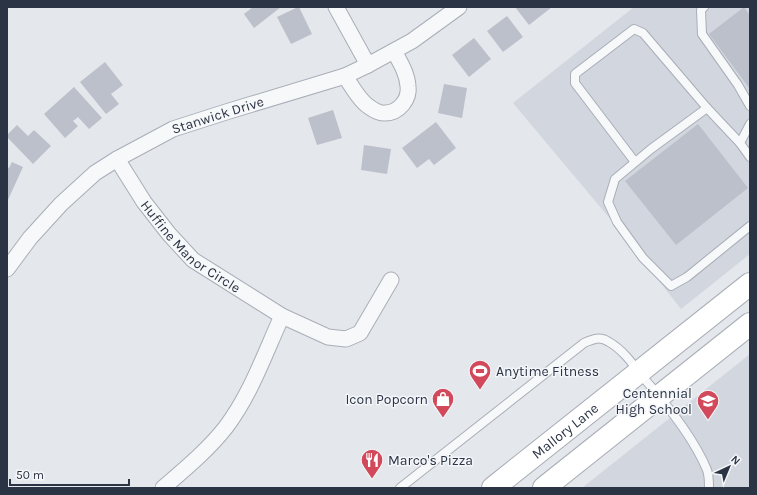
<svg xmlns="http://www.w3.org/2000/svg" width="757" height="495" font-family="Karla,sans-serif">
  <rect width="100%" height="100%" fill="#e4e7ec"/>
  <g fill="#d2d6de">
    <path d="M634 7H750V254L681 309 617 227 513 103Z"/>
    <path d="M750 354V488H582Z"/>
  </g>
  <g fill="#bbc0ca">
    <path d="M253 7H281L254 28 244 14Z"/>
    <path d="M298 7H299L312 34 291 44 277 17Z"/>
    <path d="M515 7H552L529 25Z"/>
    <path d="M744 7 750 16V89L709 34Z"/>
    <path d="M507 16 523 37 503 52 487 31Z"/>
    <path d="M474 38 491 59 469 77 452 55Z"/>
    <path d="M105 62 123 85 111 94 119 104 106 114 80 82Z"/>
    <path d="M444 84 467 88 462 118 438 113Z"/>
    <path d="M74 87 102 118 89 129 78 117 73 121 78 126 65 138 44 114Z"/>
    <path d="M333 110 342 138 317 145 308 118Z"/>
    <path d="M436 122 456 148 434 165 429 159 417 168 402 148Z"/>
    <path d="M698 124 748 188 676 245 625 181Z"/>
    <path d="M17 125 28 136 34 130 51 146 33 164 7 137V135Z"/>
    <path d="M364 145 391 149 387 174 361 170Z"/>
    <path d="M12 162 23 167 7 202V167L9 168Z"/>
  </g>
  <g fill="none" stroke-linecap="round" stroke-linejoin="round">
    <g stroke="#a9aeb7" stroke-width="10">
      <g id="service">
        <path d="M704 7 701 10 702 34 738 85 750 106"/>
        <path d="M750 124 740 143 750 157"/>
        <path d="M740 143 707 108 651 149 615 179 608 202 617 222 643 258 671 286 687 277 750 226"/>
        <path d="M635 162 575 83V74L634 29 643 33 707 108"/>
        <path d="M400 488 584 343C593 339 600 336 609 342 623 350 632 363 641 375 664 401 694 438 707 470 709 475 709 482 709 488"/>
      </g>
    </g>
    <g stroke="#a9aeb7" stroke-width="17">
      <g id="minor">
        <path d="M336 7 368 65"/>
        <path d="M345 76C351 85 359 100 368 106 372 109 379 114 385 113 399 113 410 99 408 86 407 73 400 62 394 51"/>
        <path id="s1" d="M117 159 144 202 169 234 193 260 282 316 328 337 346 339 360 333 391 280"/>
        <path id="s2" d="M7 269 30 238 61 204 95 173 117 159 173 129 226 112 345 76 368 65 412 41 459 7"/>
        <path d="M163 488C185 469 208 450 226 427 251 394 265 353 282 316"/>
      </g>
    </g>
    <g stroke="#a9aeb7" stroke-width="24">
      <g id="secondary">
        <path id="s3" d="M493 488 750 284"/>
        <path d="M544 488 750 324"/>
      </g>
    </g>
    <use href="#service" stroke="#f7f8fa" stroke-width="8"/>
    <use href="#minor" stroke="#f7f8fa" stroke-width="15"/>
    <use href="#secondary" stroke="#fff" stroke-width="22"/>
  </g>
  <defs>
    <g id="stadium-pin" transform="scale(1.15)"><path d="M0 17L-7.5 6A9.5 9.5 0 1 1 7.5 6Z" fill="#d1495b" stroke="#f4f6f9"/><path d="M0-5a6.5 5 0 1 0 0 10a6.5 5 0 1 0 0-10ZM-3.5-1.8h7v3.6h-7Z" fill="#fff"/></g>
    <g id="shop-pin" transform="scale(1.15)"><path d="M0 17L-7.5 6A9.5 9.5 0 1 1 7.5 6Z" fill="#d1495b" stroke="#f4f6f9"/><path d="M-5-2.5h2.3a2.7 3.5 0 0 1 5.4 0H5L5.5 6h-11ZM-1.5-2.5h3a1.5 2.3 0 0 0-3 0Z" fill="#fff"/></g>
    <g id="school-pin" transform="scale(1.15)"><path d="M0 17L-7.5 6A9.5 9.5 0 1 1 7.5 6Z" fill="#d1495b" stroke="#f4f6f9"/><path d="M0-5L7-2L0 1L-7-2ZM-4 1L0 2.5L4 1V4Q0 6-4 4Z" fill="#fff"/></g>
    <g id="restaurant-pin" transform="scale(1.15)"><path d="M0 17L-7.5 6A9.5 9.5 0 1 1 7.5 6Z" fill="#d1495b" stroke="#f4f6f9"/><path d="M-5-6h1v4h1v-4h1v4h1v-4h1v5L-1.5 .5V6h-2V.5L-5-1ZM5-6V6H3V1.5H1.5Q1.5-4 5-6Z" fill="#fff"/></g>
  </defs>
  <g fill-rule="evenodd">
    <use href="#stadium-pin" x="480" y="371"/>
    <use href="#shop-pin" x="443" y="399"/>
    <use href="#school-pin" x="708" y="401"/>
    <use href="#restaurant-pin" x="372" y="460"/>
  </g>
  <g text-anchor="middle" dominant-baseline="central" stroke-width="3" stroke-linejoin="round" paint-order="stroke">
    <g font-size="14" fill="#2b3445" stroke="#f4f6f9">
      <text stroke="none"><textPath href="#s2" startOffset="267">Stanwick Drive</textPath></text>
      <text stroke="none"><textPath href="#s1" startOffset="116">Huffine Manor Circle</textPath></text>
      <text stroke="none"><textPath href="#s3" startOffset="92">Mallory Lane</textPath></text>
    </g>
    <g font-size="14" fill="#2b3445" stroke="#f4f6f9" text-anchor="start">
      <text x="496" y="371">Anytime Fitness</text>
      <text x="692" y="393" text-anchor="end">Centennial<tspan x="692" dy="16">High School</tspan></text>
      <text x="428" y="399" text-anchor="end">Icon Popcorn</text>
      <text x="388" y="460">Marco's Pizza</text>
    </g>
  </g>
  <rect width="757" height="495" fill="none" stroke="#2b3445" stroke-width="16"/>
  <g transform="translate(729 467) rotate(44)" stroke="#f4f6f9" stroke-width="3" paint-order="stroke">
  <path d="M0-3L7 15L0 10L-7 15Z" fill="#2b3445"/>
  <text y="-6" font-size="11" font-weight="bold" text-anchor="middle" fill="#2b3445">N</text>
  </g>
  <path d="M10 479v6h119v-6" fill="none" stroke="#2b3445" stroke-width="2"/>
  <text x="16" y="479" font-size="12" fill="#2b3445" stroke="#f4f6f9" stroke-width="3" paint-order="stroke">50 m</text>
</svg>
